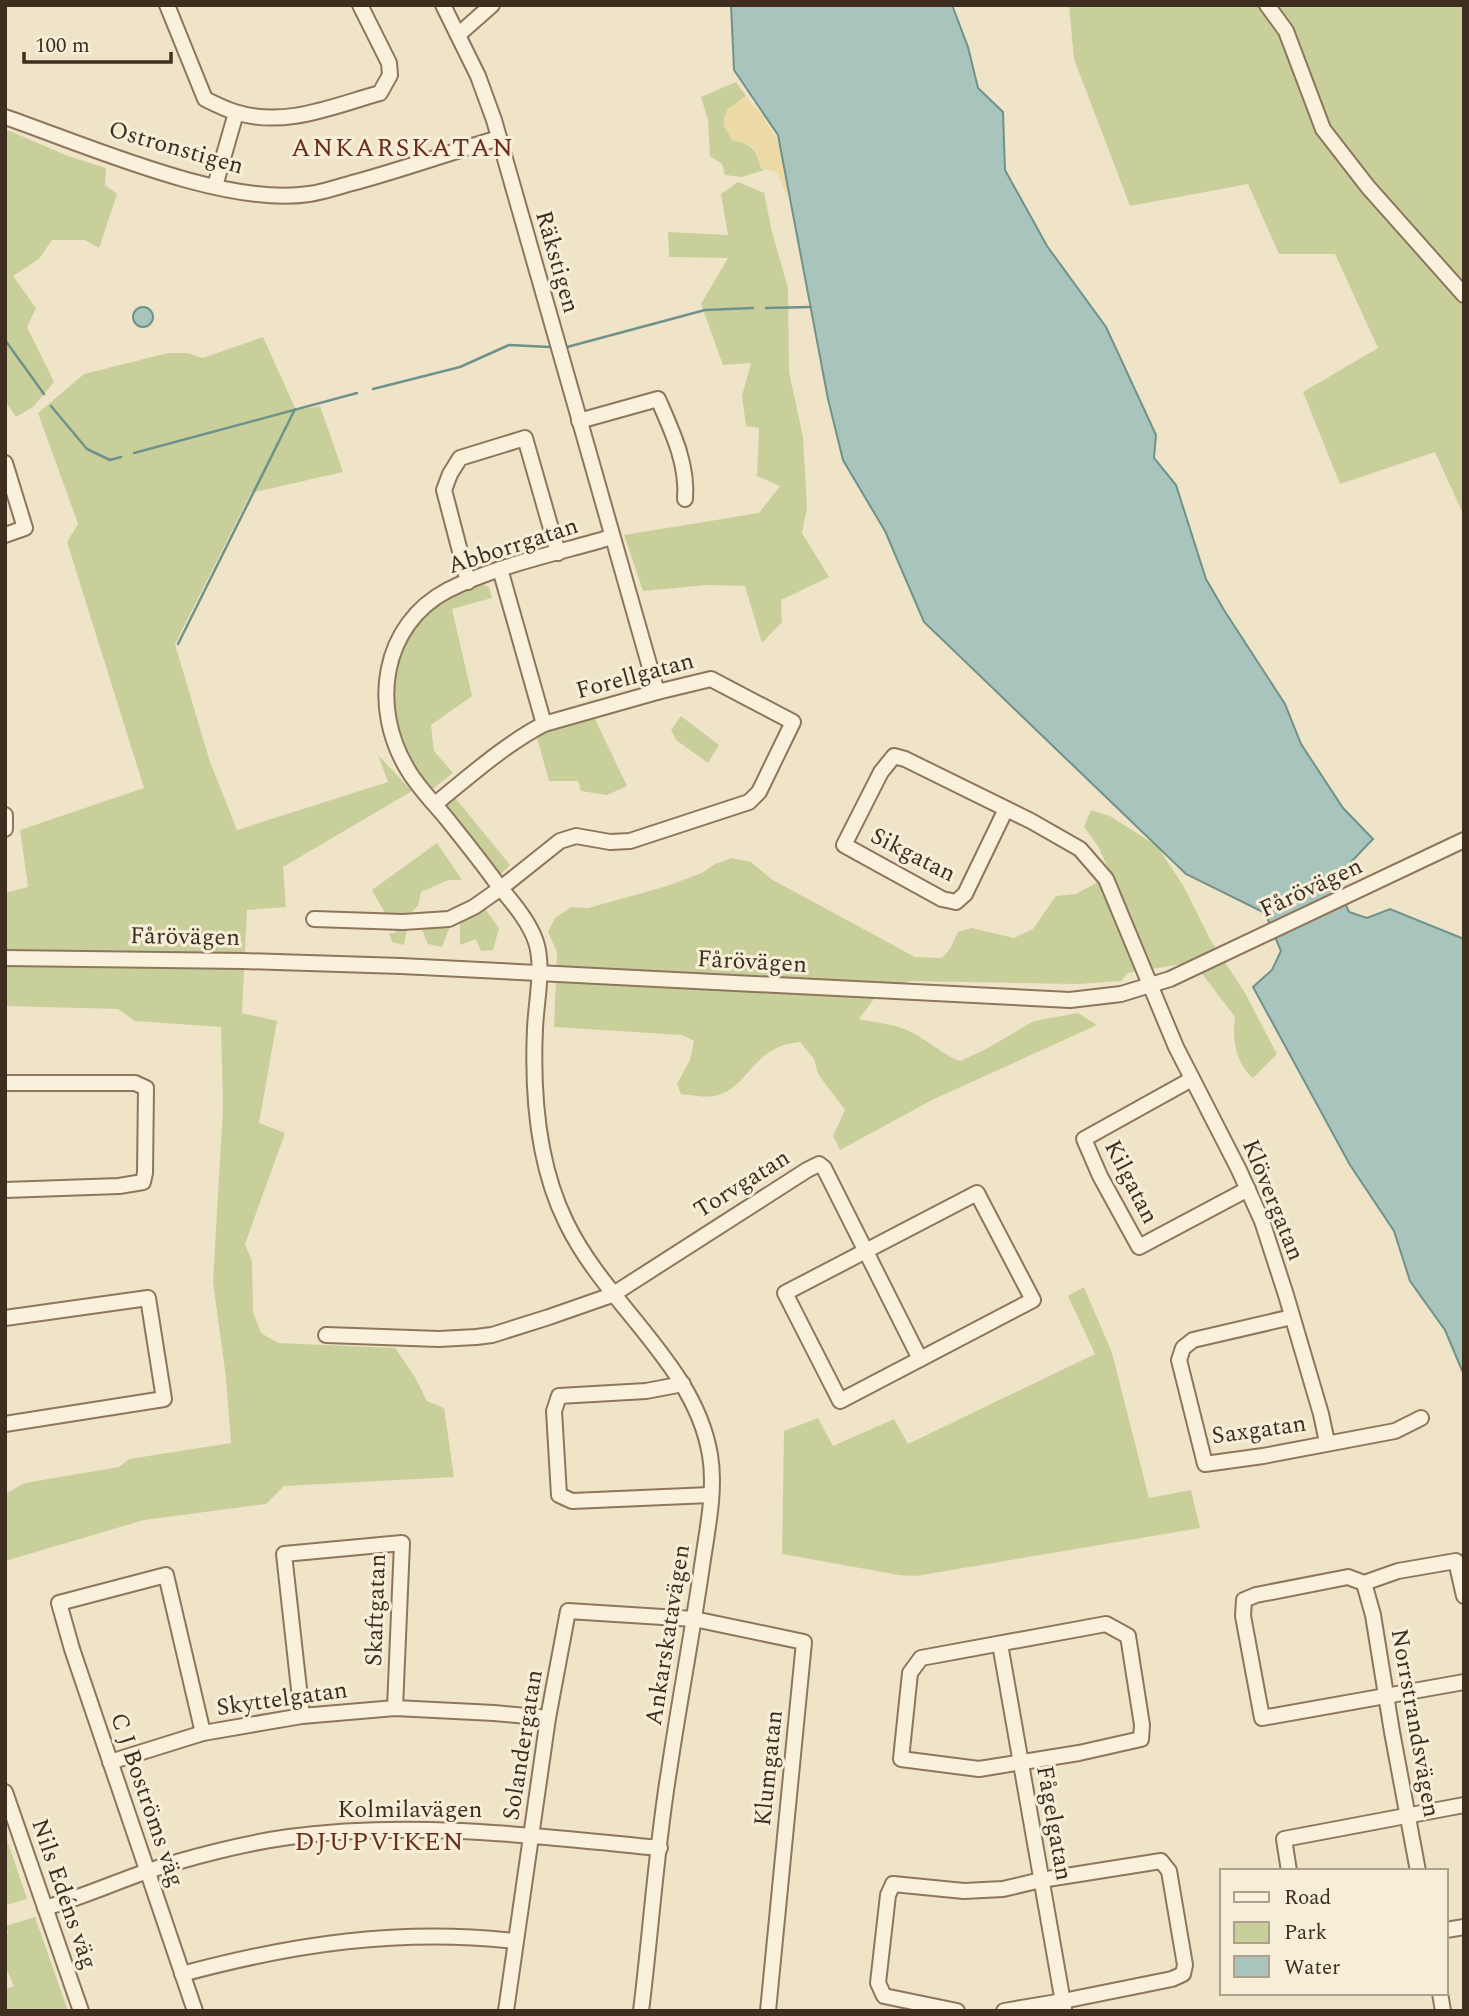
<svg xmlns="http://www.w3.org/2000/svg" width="1469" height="2016" font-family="Spectral,serif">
  <rect width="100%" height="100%" fill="#f0e4c8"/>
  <g fill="#c9cf9b">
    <path d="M1069 5H1464V516L1435 452 1340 484 1303 392 1378 348 1335 254H1279L1248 184 1130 206 1074 59Z"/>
    <path d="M736 82 746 96 727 110 732 140C754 146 754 146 761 168L765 170 741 177 725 175 722 164 710 156 708 120 701 97Z"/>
    <path d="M5 129 68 156 106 168 105 185 117 194 99 248 85 240H52L39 259 13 276 36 308 27 327 54 382 33 407 16 417 5 401Z"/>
    <path d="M738 182 764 193 772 232 788 288 789 372 803 437 807 508 802 533 829 577 781 600 782 622 762 643 745 586 707 585 643 591 624 535 759 513 780 486 757 476 759 428 746 426 742 396 751 363 723 365 701 304 728 258 669 257 668 232 728 235 721 194Z"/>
    <path d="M263 337 296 410 320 406 343 472 251 493 175 644 209 759 237 830 388 782 378 755 412 791 283 867 286 907 247 910 242 1013 277 1021 259 1123 285 1133 245 1244 252 1261 253 1312 261 1333 278 1343 395 1348 415 1377 427 1401 444 1408 454 1477 284 1486 266 1504 144 1520 5 1561V1494L25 1483 119 1467 129 1459 231 1443 226 1378 213 1282 223 1108 221 1027 135 1021 118 1009 5 1006V893L28 887 20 830 144 788 67 542 78 524 38 413 84 374 168 353H187L203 358Z"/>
    <path d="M481 584 489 587 492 598 452 609 472 696 431 725 434 751 453 773 430 791 407 758 389 699 394 664 410 633 426 614 449 597Z"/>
    <path d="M681 716 719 745 708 763 676 740 671 730Z"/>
    <path d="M595 719 627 786 607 795 581 791 578 781H549L536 734 569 723Z"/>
    <path d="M452 794 510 865 502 873 491 872 441 807Z"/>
    <path d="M1091 810 1110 816 1157 846 1183 885 1211 941 1245 993 1277 1054 1253 1078C1235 1063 1232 1039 1235 1017L1193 962 1128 973 1121 981 1079 984 909 981 874 999 859 1019C877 1023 897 1024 913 1033 930 1042 942 1054 960 1061L986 1049 1034 1021 1078 1013 1097 1025 932 1100 840 1150 833 1136 845 1110 818 1074 814 1059 800 1042C752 1045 749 1090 714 1096 704 1098 691 1095 681 1094L677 1084 690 1060 694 1041 682 1035 554 1027 557 952 548 932 555 918 571 907 588 908 664 887 702 873 715 864 732 858 751 862 771 879 915 957 942 958 950 949 958 932 972 928 1014 938 1033 929 1056 896 1076 894 1111 875 1098 846 1084 827Z"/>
    <path d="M437 843 462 880H448L421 892 418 906 410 913 404 945 392 942 389 933H396L372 890Z"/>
    <path d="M483 906 499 928 493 950 481 951 476 939 460 945V921Z"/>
    <path d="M450 926 442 947 428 944 422 930Z"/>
    <path d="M1084 1287 1112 1353 1149 1498 1191 1490 1200 1528 916 1576 899 1575 782 1554 784 1431 818 1418 833 1446 894 1419 908 1444 1095 1354 1068 1296Z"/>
    <path d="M5 1834 27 1899 6 1905 5 1909Z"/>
    <path d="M35 1917 68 2011H5V1989L14 1986 5 1966V1935L8 1933 6 1926Z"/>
  </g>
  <path fill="#ecd9a5" d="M746 96 752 105 759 110 793 168V197L785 192 777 172 761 168 756 151 751 145 732 140 724 126V118L727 110Z"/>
  <g fill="#a9c4bc" stroke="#6f938a" stroke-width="2">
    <path d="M731 5H952L968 47 978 88 1003 112 1005 170 1047 246 1106 327 1156 435 1154 458 1176 485 1206 579 1224 610 1285 704 1301 744 1343 808 1373 839 1334 880 1349 912 1367 918 1390 909 1464 939V1375L1445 1330 1410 1281 1394 1231 1350 1165 1253 987 1272 970 1281 951 1265 913 1186 874 924 622 885 531 843 460 828 399 778 135 734 70Z"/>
    <circle cx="143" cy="317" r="10"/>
  </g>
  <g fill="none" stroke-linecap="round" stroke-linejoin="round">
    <g stroke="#6f938a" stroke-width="2.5">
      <path d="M766 308 811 307"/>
      <path d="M5 340 44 394"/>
      <path d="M567 347 705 310 753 308"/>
      <path d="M373 389 460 367 509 345 550 347"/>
      <path d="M51 406 87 449 110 460 121 457"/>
      <path d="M134 453 357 393"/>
      <path d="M178 644 295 409"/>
    </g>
    <g stroke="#8d765c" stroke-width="18">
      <g id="minor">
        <path d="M167 5 205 99C215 104 225 109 235 112 285 128 333 106 380 93L390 75 389 63 360 5"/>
        <path d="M443 5 478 76 494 120 657 692"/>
        <path d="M1267 5 1286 31 1323 129 1368 187 1464 295"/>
        <path d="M458 35 492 5"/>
        <path d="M5 117C86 145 225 207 309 194 325 192 340 186 356 182 404 169 451 152 499 138"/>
        <path d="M215 186 236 113"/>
        <path d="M579 421 658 399C672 431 688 464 685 499"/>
        <path d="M5 463 25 528 5 535"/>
        <path d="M612 537C558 553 498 565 448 590 381 625 370 708 408 770 419 789 437 806 451 824 467 844 483 864 498 885 512 902 529 921 536 942 544 966 536 1004 535 1028 532 1094 537 1163 566 1222 605 1304 695 1364 710 1455 716 1490 707 1531 702 1566 692 1635 679 1703 669 1771 656 1850 651 1931 641 2011"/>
        <path d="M500 569 544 724"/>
        <path d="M468 582 444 490 450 474 460 458 525 438 558 553"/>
        <path d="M1006 809 965 894 956 902 942 899 844 845 881 772 894 756 905 759 1031 821 1080 849 1106 879 1176 1047 1239 1170 1262 1221 1286 1295 1321 1414 1327 1442"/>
        <path d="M5 815V829"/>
        <path d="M314 919 403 922 449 919 474 907 501 888 560 841 576 836 610 842 630 841 749 802 759 792 793 722 711 679 657 692 544 724C504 745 470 776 435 804"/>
        <path d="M5 958 243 961 401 966 1070 1000 1121 994 1170 979 1464 840"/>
        <path d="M1192 1079 1084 1139 1100 1176 1139 1247 1248 1189"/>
        <path d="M5 1083H135L146 1088 145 1173 143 1182 119 1186 5 1190"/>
        <path d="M977 1193 1033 1300 840 1401 785 1293Z"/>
        <path d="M1292 1317 1193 1340 1183 1348 1179 1360 1205 1464 1263 1456 1395 1431 1421 1418"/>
        <path d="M5 1318 148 1298 164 1399 5 1424"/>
        <path d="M326 1335 439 1339 476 1337 492 1335 549 1317 612 1295 807 1170 819 1164 824 1168 920 1359"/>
        <path d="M683 1384 646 1391 559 1396 554 1411 559 1495 572 1501 710 1495"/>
        <path d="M1364 1583 1348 1577 1256 1595 1244 1600 1243 1616 1262 1718 1464 1682"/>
        <path d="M1364 1583 1373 1615 1392 1732 1418 1871"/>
        <path d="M1364 1583 1398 1571 1456 1561 1464 1596"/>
        <path d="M1106 1624 1128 1636 1142 1725 1141 1739 1079 1753 979 1769 901 1759 910 1673 921 1658Z"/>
        <path d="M1000 1644 1064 2008"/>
        <path d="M302 1716 284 1554 402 1543 395 1708"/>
        <path d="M110 1762 203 1733 302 1716 395 1708 494 1713 548 1718"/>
        <path d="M5 1792 81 2011"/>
        <path d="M1289 1871 1284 1839 1464 1805"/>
        <path d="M45 1908C79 1898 111 1884 145 1872 187 1858 245 1843 289 1837 413 1820 536 1836 660 1848"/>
        <path d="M1446 1930 1464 1927"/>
        <path d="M182 1974C293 1944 400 1928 515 1941"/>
        <path d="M1440 1993 1443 2011"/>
        <path d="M195 2011 72 1649 59 1603 166 1575 203 1733"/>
        <path d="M506 2011 548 1718 568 1611 694 1619 804 1642 768 2011"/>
        <path d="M957 2011 884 1996 878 1983 888 1895 893 1884 964 1891 1003 1889 1041 1880 1161 1861 1169 1871 1185 1965 1183 1974 1172 1979 1063 2001 1004 2011"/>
      </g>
    </g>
    <use href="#minor" stroke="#faf1dc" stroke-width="14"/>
  </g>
  <g text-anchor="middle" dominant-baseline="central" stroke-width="6" stroke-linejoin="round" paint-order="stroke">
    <g font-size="24" fill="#3d2e20" stroke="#f7eed8">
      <text transform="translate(176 148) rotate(16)">Ostronstigen</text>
      <text transform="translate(557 262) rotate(74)">Räkstigen</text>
      <text transform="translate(513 546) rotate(-18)">Abborrgatan</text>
      <text transform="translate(635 676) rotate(-15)">Forellgatan</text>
      <text transform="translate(913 855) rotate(27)">Sikgatan</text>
      <text transform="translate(1311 888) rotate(-25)">Fårövägen</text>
      <text transform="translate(185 937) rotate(1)">Fårövägen</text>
      <text transform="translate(752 962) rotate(3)">Fårövägen</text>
      <text transform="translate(1131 1182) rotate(63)">Kilgatan</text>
      <text transform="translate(742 1184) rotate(-32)">Torvgatan</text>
      <text transform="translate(1273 1200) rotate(68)">Klövergatan</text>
      <text transform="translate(1259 1430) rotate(-8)">Saxgatan</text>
      <text transform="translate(376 1610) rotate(-88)">Skaftgatan</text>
      <text transform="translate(668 1635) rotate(-81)">Ankarskatavägen</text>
      <text transform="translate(282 1699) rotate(-8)">Skyttelgatan</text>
      <text transform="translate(1415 1723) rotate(80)">Norrstrandsvägen</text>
      <text transform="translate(523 1745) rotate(-81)">Solandergatan</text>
      <text transform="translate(769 1768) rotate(-84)">Klumgatan</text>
      <text transform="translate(147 1800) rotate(71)">C J Boströms väg</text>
      <text x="410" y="1810">Kolmilavägen</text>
      <text transform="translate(1054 1823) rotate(80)">Fågelgatan</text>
      <text transform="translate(64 1894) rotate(71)">Nils Edéns väg</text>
    </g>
    <g font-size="26" letter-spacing="2" fill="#6b2e1e" stroke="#f7eed8">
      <text x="403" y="148">ANKARSKATAN</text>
      <text x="380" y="1842">DJUPVIKEN</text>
    </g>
  </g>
  <rect width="1469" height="2016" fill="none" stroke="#3d2e20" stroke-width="14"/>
  <rect x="1220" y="1869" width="228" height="126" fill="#f7eed8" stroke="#ada18e" stroke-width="2"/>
  <rect x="1234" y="1892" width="35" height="10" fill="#faf1dc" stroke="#ada18e" stroke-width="2"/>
  <text x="1284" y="1904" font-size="21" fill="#3d2e20">Road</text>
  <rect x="1234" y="1922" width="35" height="21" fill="#c9cf9b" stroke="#ada18e" stroke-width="2"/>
  <text x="1284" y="1939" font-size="21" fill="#3d2e20">Park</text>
  <rect x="1234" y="1956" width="35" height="21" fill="#a9c4bc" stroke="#ada18e" stroke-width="2"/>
  <text x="1284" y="1974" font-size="21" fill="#3d2e20">Water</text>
  <path d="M24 52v10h147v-10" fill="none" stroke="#3d2e20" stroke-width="3.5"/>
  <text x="35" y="52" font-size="21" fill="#3d2e20" stroke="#f7eed8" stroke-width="5" paint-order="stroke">100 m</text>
</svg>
